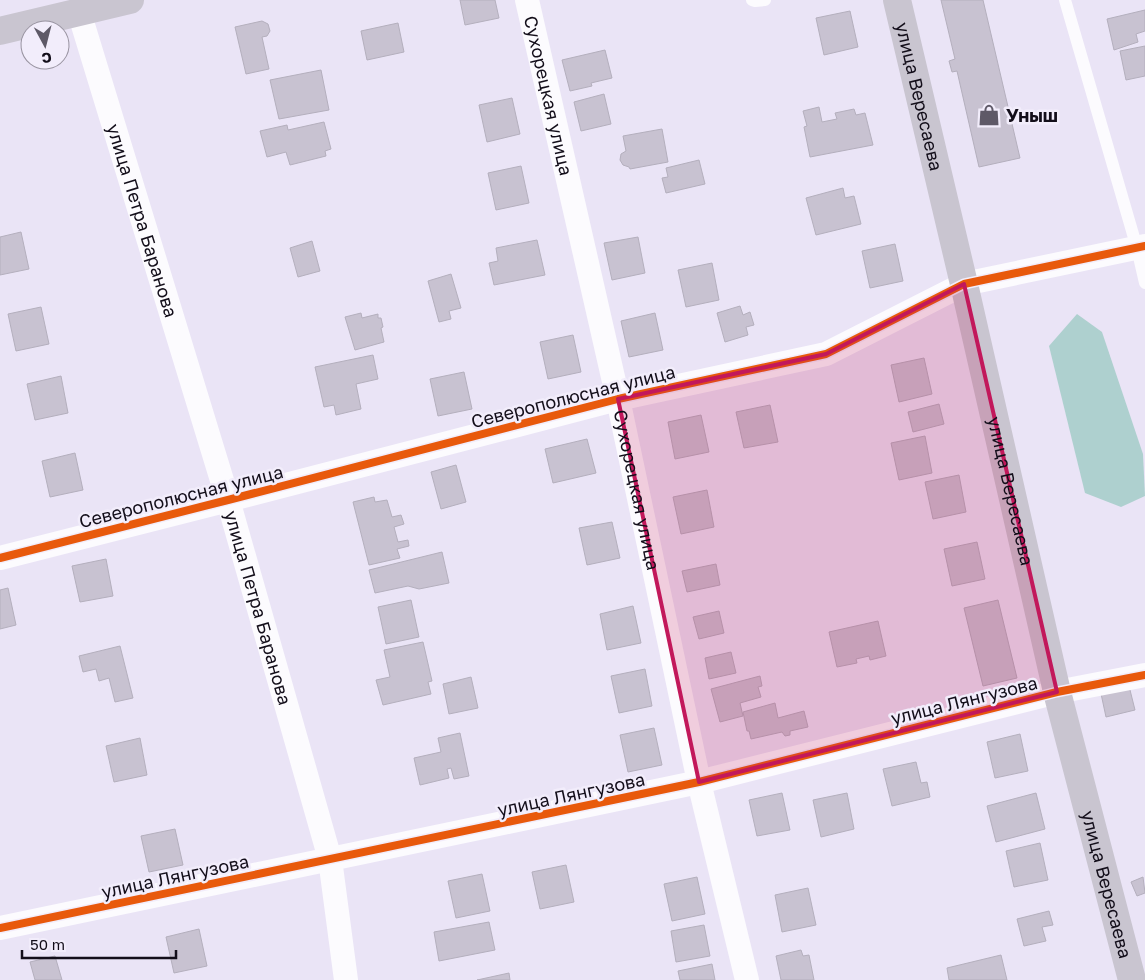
<svg xmlns="http://www.w3.org/2000/svg" width="1145" height="980" font-family="'Golos Text',sans-serif">
  <rect width="100%" height="100%" fill="#eae4f6"/>
  <path fill="#aed0cf" d="M1077 314 1102 332 1143 454 1145 496 1121 507 1085 493 1049 346Z"/>
  <g fill="#c8c2d1" stroke="#b4afbd">
    <path d="M460 0H495L499 18 465 25Z"/>
    <path d="M941 0H983L1020 158 979 167 957 71 952 72 949 61 955 59Z"/>
    <path d="M1145 10V31L1136 34 1138 42 1114 50 1107 19Z"/>
    <path d="M850 11 858 47 824 55 816 18Z"/>
    <path d="M262 21 268 24 270 31 267 36 262 37 269 69 246 74 235 27Z"/>
    <path d="M398 23 404 52 367 60 361 31Z"/>
    <path d="M1145 46V76L1126 80 1120 51Z"/>
    <path d="M605 50 612 78 591 83 592 86 570 91 562 60Z"/>
    <path d="M321 70 329 110 279 119 270 80Z"/>
    <path d="M604 94 611 124 581 131 574 102Z"/>
    <path d="M512 98 520 134 487 142 479 105Z"/>
    <path d="M819 107 822 122 837 119 835 113 854 109 856 115 865 113 873 145 810 157 804 127 807 126 803 111Z"/>
    <path d="M324 122 331 149 325 151 326 156 290 165 286 152 267 157 260 131 287 125 288 130Z"/>
    <path d="M662 129 668 162 630 169 629 167 623 165 620 160 621 154 626 151 623 136Z"/>
    <path d="M699 160 705 184 666 193 662 178 668 177 666 168Z"/>
    <path d="M521 166 529 203 496 210 488 173Z"/>
    <path d="M843 188 845 198 854 196 861 224 816 235 806 198Z"/>
    <path d="M21 232 29 269 0 275V237Z"/>
    <path d="M638 237 645 273 612 280 604 243Z"/>
    <path d="M537 240 545 275 494 285 489 263 498 261 496 248Z"/>
    <path d="M312 241 320 271 298 277 290 248Z"/>
    <path d="M895 244 903 281 870 288 862 251Z"/>
    <path d="M712 263 719 300 686 307 678 270Z"/>
    <path d="M451 274 461 308 449 311 451 319 439 322 428 281Z"/>
    <path d="M740 306 743 315 750 312 754 325 746 327 748 335 725 342 717 313Z"/>
    <path d="M41 307 49 344 16 351 8 314Z"/>
    <path d="M361 313 362 318 378 314V318H381L383 327 381 328 384 342 355 350 345 317Z"/>
    <path d="M655 313 663 350 629 357 621 321Z"/>
    <path d="M573 335 581 372 548 379 540 342Z"/>
    <path d="M373 355 378 379 356 384 361 409 336 415 334 405 324 407 315 367Z"/>
    <path d="M924 358 932 394 899 402 891 365Z"/>
    <path d="M464 372 472 409 438 416 430 379Z"/>
    <path d="M61 376 68 413 35 420 27 384Z"/>
    <path d="M939 404 944 424 913 432 908 412Z"/>
    <path d="M770 405 778 442 744 448 736 412Z"/>
    <path d="M701 415 709 452 675 459 668 422Z"/>
    <path d="M925 436 932 473 899 480 891 443Z"/>
    <path d="M587 439 596 473 553 483 545 449Z"/>
    <path d="M75 453 83 490 50 497 42 461Z"/>
    <path d="M456 465 466 502 441 509 431 472Z"/>
    <path d="M959 475 966 512 933 519 925 482Z"/>
    <path d="M707 490 714 527 681 534 673 497Z"/>
    <path d="M374 497 375 502 387 500 392 517 401 515 404 524 394 527 398 542 408 540 409 546 397 549 400 558 369 565 353 502Z"/>
    <path d="M612 522 620 558 587 565 579 528Z"/>
    <path d="M977 542 985 579 952 586 944 549Z"/>
    <path d="M442 552 449 583 419 589 408 586 375 593 369 570Z"/>
    <path d="M106 559 113 596 80 602 72 566Z"/>
    <path d="M716 564 720 585 687 592 682 571Z"/>
    <path d="M8 588 16 625 0 629V590Z"/>
    <path d="M411 600 419 637 386 644 378 607Z"/>
    <path d="M998 600 1017 678 983 686 964 608Z"/>
    <path d="M633 606 641 643 607 650 600 614Z"/>
    <path d="M719 611 724 633 699 639 693 617Z"/>
    <path d="M878 621 886 656 870 660 869 656 856 659 857 663 837 667 829 632Z"/>
    <path d="M423 642 432 681 428 682 431 694 383 705 376 680 390 677 384 650Z"/>
    <path d="M120 646 133 698 115 702 109 678 99 681 96 669 83 672 79 656Z"/>
    <path d="M731 652 736 673 709 679 705 658Z"/>
    <path d="M645 669 652 706 619 713 611 676Z"/>
    <path d="M760 676 762 686 758 687 761 697 740 703 743 716 720 722 711 689Z"/>
    <path d="M471 677 478 708 449 714 443 684Z"/>
    <path d="M1128 682 1135 710 1106 717 1100 689Z"/>
    <path d="M775 703 778 718 804 711 808 727 790 731V735L785 736 782 732 751 739 749 731H747L743 712Z"/>
    <path d="M654 728 662 765 628 772 620 735Z"/>
    <path d="M460 733 469 776 454 779 451 768 447 769 449 778 420 785 414 758 441 752 438 738Z"/>
    <path d="M1020 734 1028 771 995 778 987 742Z"/>
    <path d="M140 738 147 775 114 782 106 746Z"/>
    <path d="M916 762 921 783 927 782 930 797 892 806 883 769Z"/>
    <path d="M782 793 790 830 757 836 749 800Z"/>
    <path d="M847 793 854 829 821 837 813 800Z"/>
    <path d="M1036 793 1045 829 996 842 987 806Z"/>
    <path d="M175 829 183 865 149 872 141 836Z"/>
    <path d="M1040 843 1048 880 1014 887 1006 851Z"/>
    <path d="M566 865 574 902 540 909 532 872Z"/>
    <path d="M482 874 490 911 456 918 448 881Z"/>
    <path d="M697 877 705 914 672 921 664 884Z"/>
    <path d="M1143 877 1145 893 1137 896 1131 882Z"/>
    <path d="M808 888 816 925 782 932 775 895Z"/>
    <path d="M1049 911 1053 925 1042 927 1046 941 1024 946 1017 919Z"/>
    <path d="M489 922 495 950 439 961 434 932Z"/>
    <path d="M704 925 710 956 676 962 671 931Z"/>
    <path d="M199 929 207 966 174 973 166 937Z"/>
    <path d="M801 950 803 956 809 955 814 980H781L776 956Z"/>
    <path d="M1001 955 1007 980H949L947 968Z"/>
    <path d="M55 956 62 980H35L30 962Z"/>
    <path d="M712 964 715 980H680L678 971Z"/>
    <path d="M509 973 510 980H477Z"/>
  </g>
  <g fill="none" stroke-linecap="round" stroke-linejoin="round">
    <g stroke="#fcfbfe" stroke-width="12">
      <path d="M752 0 755 1 765 0"/>
      <path d="M1065 0 1137 248 1145 283"/>
    </g>
    <g stroke="#fcfbfe" stroke-width="24">
      <path id="s1" d="M527 0 618 399 699 782 747 980"/>
      <path id="s2" d="M79 12 228 500 330 859 346 980"/>
      <path d="M0 558 228 500 618 399 826 354 964 284 1145 246"/>
      <path d="M0 928 699 782 1057 692 1145 675"/>
    </g>
    <g stroke="#c9c5d0" stroke-width="28">
      <path id="s3" d="M897 0 964 284 1057 692 1132 980"/>
      <path d="M0 31 130 0"/>
    </g>
    <g stroke="#f2edfb" stroke-width="11">
      <g id="cycleway">
        <path d="M0 558 228 500 618 399 826 354 964 284 1145 246"/>
        <path d="M0 928 699 782 1057 692 1145 675"/>
      </g>
    </g>
    <use href="#cycleway" stroke="#e8590c" stroke-width="8"/>
  </g>
  <path fill="#c2185b" fill-opacity="0.2" stroke="#c2185b" stroke-width="4" stroke-linejoin="round" d="M964 284 1057 692 699 782 618 399 826 354Z"/>
  <defs>
    <g id="shop-bare" transform="scale(1.725)"><path d="M-5-2.5h2.3a2.7 3.5 0 0 1 5.4 0H5L5.5 6h-11ZM-1.5-2.5h3a1.5 2.3 0 0 0-3 0Z" fill="#5e5967" stroke="#f2edfb" stroke-width="2.5" paint-order="stroke"/></g>
  </defs>
  <g fill-rule="evenodd">
    <use href="#shop-bare" x="989" y="115"/>
  </g>
  <g text-anchor="middle" dominant-baseline="central" stroke-width="5" stroke-linejoin="round" paint-order="stroke">
    <g font-size="18" fill="#130e1a" stroke="#f2edfb">
      <text stroke="none"><textPath href="#s1" startOffset="98">Сухорецкая улица</textPath></text>
      <text stroke="none"><textPath href="#s3" startOffset="99">улица Вересаева</textPath></text>
      <text stroke="none"><textPath href="#s2" startOffset="218">улица Петра Баранова</textPath></text>
      <text transform="translate(573 396) rotate(-14)">Северополюсная улица</text>
      <text stroke="none"><textPath href="#s1" startOffset="502">Сухорецкая улица</textPath></text>
      <text stroke="none"><textPath href="#s3" startOffset="504">улица Вересаева</textPath></text>
      <text transform="translate(181 496) rotate(-14)">Северополюсная улица</text>
      <text stroke="none"><textPath href="#s2" startOffset="622">улица Петра Баранова</textPath></text>
      <text transform="translate(964 700) rotate(-14)">улица Лянгузова</text>
      <text transform="translate(571 794) rotate(-12)">улица Лянгузова</text>
      <text transform="translate(175 876) rotate(-12)">улица Лянгузова</text>
      <text stroke="none"><textPath href="#s3" startOffset="909">улица Вересаева</textPath></text>
    </g>
    <g font-size="18" font-weight="bold" fill="#130e1a" stroke="#f2edfb" text-anchor="start">
      <text x="1006" y="115">Уныш</text>
    </g>
  </g>
  <g transform="translate(45 45) rotate(173)"><circle r="24" fill="#f2edfb" stroke="#9994a1"/>
  <path d="M0-4L9 19L0 12L-9 19Z" fill="#5e5967"/>
  <text y="-8" font-size="14" font-weight="bold" text-anchor="middle" fill="#130e1a">С</text>
  </g>
  <path d="M22 950v8h154v-8" fill="none" stroke="#130e1a" stroke-width="2.5"/>
  <text x="30" y="950" font-size="15" fill="#130e1a" stroke="#f2edfb" stroke-width="4" paint-order="stroke">50 m</text>
</svg>
